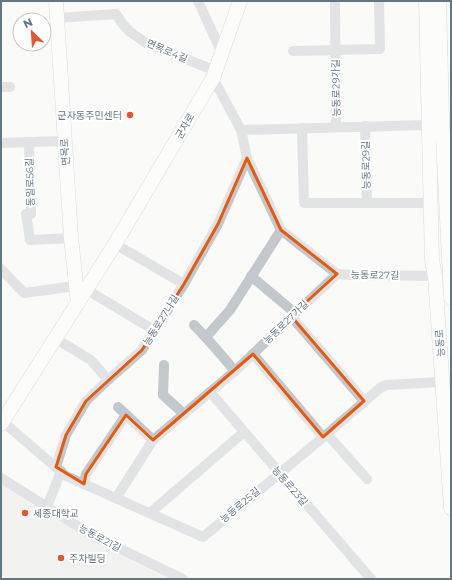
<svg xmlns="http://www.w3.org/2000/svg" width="452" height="580" font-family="Montserrat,'Noto Sans KR',sans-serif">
  <rect width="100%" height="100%" fill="#fafaf8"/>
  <path fill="#e8e9e9" d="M1 483 97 544 170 579H1Z"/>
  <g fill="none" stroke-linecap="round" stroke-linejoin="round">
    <g stroke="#b3babf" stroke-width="15">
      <g id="secondary">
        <path d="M56 1 71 238 78 303"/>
        <path d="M426 1 432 260 435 276 451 508"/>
        <path d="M439 1 442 117 451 298"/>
        <path d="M1 424 115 244 213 78 240 1"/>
      </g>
    </g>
    <g stroke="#c3c8cc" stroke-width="10">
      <path d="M198 1 222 53"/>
      <path d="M335 1 336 127"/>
      <path d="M57 18 116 14 122 23 129 31 146 43 216 71"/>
      <path d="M293 51 380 49 379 1"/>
      <path d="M213 78 241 130 247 158 281 230 337 274 352 275 435 276"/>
      <path d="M1 87H10"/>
      <path d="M365 126 367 203"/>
      <path d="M302 128 304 203H431"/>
      <path d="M241 130 428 125"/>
      <path d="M29 142 31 214H26L30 240 71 238"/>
      <path d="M1 143 65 141"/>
      <path d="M115 244 184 284"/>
      <path d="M1 269 24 293 75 286"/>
      <path d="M251 276 295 313"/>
      <path d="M87 290 154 330"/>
      <path d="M291 316 364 401"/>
      <path d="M194 325 210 342 235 371"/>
      <path d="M206 337 230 310 281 230"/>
      <path d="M56 339 91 360 108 380"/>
      <path d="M253 354 323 437"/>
      <path d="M164 365 163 395 184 414"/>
      <path d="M210 392 371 579"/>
      <path d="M118 407 153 440"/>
      <path d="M2 421 66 476 203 537 327 434 380 388 386 385 442 382"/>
      <path d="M327 434 367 479"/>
      <path d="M56 467 66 435 86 401 108 380 142 350 184 284 218 224 247 158"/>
      <path d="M1 478 95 537 183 579"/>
      <path d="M84 484 86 474 126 415"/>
      <path d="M116 498 153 440 235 371 337 274"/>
      <path d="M47 507 61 471"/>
      <path d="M150 513 244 432"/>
    </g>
    <use href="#secondary" stroke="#fff" stroke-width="14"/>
  </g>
  <path d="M0 0H452V580H0ZM247 158 281 230 337 274 291 316 364 401 323 437 253 354 153 440 126 415 86 474 84 484 56 467 66 435 86 401 142 350 184 284 218 224Z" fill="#fafaf8" fill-opacity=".55" fill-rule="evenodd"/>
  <path fill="none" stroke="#e8590c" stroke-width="3" stroke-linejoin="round" d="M247 158 281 230 337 274 291 316 364 401 323 437 253 354 153 440 126 415 86 474 84 484 56 467 66 435 86 401 142 350 184 284 218 224Z"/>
  <g fill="#e4572e" stroke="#fff" stroke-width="1.5">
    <circle cx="130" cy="115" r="4"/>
    <circle cx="25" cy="513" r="4"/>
    <circle cx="61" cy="558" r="4"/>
  </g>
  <g text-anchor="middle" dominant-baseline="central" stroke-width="4" stroke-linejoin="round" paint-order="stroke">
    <g font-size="10" fill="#657683" stroke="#fff">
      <text transform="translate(167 51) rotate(23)">면목로4길</text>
      <text transform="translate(336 88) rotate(-91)">능동로29가길</text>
      <text transform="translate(185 126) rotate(-60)">군자로</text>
      <text transform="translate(65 152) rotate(-94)">면목로</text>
      <text transform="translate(366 165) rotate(-91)">능동로29길</text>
      <text transform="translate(30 182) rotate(-92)">동일로56길</text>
      <text transform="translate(375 275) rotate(1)">능동로27길</text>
      <text transform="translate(161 320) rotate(-58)">능동로27나길</text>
      <text transform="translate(286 322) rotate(-44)">능동로27가길</text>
      <text transform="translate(440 343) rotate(-94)">능동로</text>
      <text transform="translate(290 486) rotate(49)">능동로23길</text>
      <text transform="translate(240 505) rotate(-40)">능동로25길</text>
      <text transform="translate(100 538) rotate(28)">능동로21길</text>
    </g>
    <g font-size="10" fill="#657683" stroke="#fff" text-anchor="start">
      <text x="122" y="115" text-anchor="end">군자동주민센터</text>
      <text x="33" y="513">세종대학교</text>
      <text x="69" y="558">주차빌딩</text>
    </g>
  </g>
  <rect width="452" height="580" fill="none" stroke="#657683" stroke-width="4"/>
  <g transform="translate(32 32) rotate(335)"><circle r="19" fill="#ffffff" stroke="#c1c8cd"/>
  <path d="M0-3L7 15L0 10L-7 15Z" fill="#e4572e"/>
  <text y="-6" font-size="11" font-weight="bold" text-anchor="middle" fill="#657683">N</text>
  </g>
</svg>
